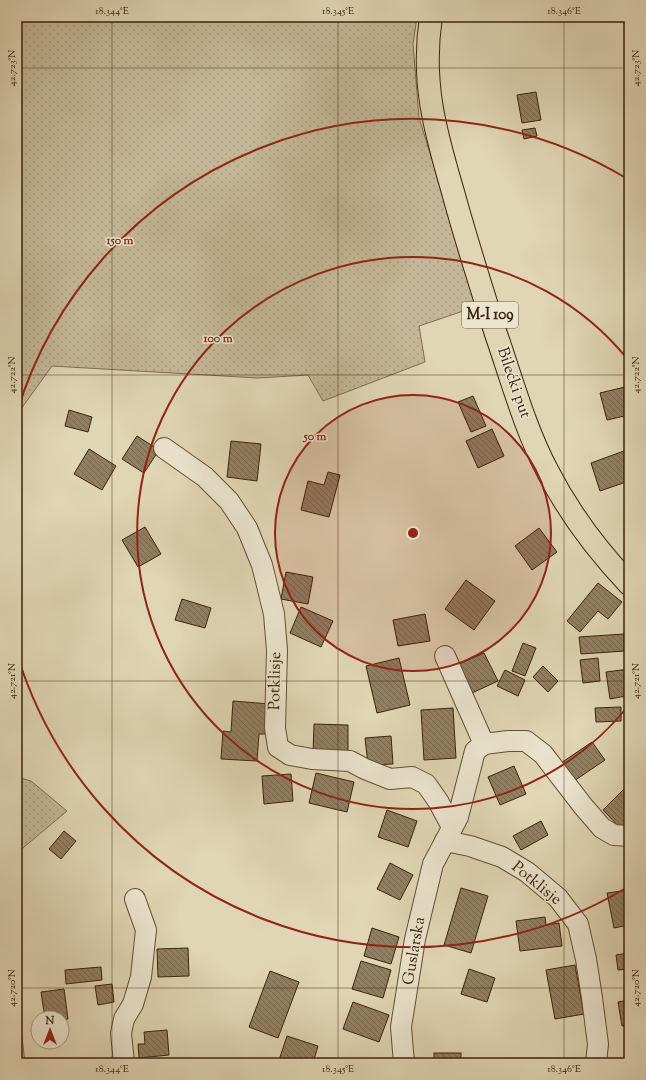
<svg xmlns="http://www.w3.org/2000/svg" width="646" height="1080" font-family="'Sorts Mill Goudy',serif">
  <defs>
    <pattern id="grass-dots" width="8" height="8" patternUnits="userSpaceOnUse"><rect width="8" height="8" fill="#c4b797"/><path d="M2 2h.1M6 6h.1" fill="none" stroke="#a99d81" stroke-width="1.8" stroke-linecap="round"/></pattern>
    <pattern id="building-back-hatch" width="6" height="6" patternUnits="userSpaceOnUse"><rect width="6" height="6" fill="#917f62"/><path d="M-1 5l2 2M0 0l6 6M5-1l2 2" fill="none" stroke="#78684f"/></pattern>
  </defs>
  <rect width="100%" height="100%" fill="#e0d5b4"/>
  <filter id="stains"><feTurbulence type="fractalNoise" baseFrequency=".005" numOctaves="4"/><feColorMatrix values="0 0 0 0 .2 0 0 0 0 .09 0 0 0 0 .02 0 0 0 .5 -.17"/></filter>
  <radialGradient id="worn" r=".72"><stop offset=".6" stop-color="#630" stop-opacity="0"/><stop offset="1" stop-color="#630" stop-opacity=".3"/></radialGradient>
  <g fill="url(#grass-dots)" stroke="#806c50">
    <path d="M17 17H417L413 44 419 118 478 306 419 326 425 362 323 401 308 375 258 378 52 366 21 409 17 410Z"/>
    <path d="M17 777 31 781 67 811 17 853Z"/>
    <path d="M17 993 25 1063H17Z"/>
  </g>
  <g fill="url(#building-back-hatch)" stroke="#3b220a">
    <path d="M536 92 541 120 522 123 517 95Z"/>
    <path d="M535 128 537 136 524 139 522 130Z"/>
    <path d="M629 386V415L607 420 600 393Z"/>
    <path d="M473 396 486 426 471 432 458 402Z"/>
    <path d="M69 410 92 417 88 432 65 426Z"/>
    <path d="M492 429 504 456 478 468 466 441Z"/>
    <path d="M137 436 159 450 144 473 122 459Z"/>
    <path d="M231 441 261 444 257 481 227 477Z"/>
    <path d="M89 449 116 466 102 490 74 474Z"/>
    <path d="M624 451 629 466V481L600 491 591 463Z"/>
    <path d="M328 472 340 475 329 517 301 510 308 481 324 485Z"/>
    <path d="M145 527 161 554 138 567 122 540Z"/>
    <path d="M539 528 557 552 532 570 515 546Z"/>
    <path d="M286 572 313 577 308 604 281 599Z"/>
    <path d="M466 580 495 601 474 630 445 609Z"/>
    <path d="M598 583 622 602 608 619 598 611 580 632 567 621Z"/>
    <path d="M182 599 211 608 205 628 175 620Z"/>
    <path d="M301 607 333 621 321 647 290 633Z"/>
    <path d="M425 614 430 641 398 646 393 620Z"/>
    <path d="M624 634 625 651 581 654 579 637Z"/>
    <path d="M523 643 536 648 525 676 512 671Z"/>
    <path d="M484 653 498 681 472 693 459 664Z"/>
    <path d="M399 658 410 705 377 713 366 666Z"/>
    <path d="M598 658 600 681 583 683 580 660Z"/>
    <path d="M543 666 558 681 548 692 533 677Z"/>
    <path d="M629 669V685L625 686 626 696 610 699 606 672Z"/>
    <path d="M505 670 525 680 518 696 497 686Z"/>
    <path d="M233 701 270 704 268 734H259L257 761 221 759 223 731 231 732Z"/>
    <path d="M621 707V721L596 722 595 708Z"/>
    <path d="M453 708 456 758 424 760 421 710Z"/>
    <path d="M314 724 348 725V755L313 754Z"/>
    <path d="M391 736 393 764 368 765 365 738Z"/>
    <path d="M592 742 605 760 574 781 561 763Z"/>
    <path d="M514 766 526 794 500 805 488 777Z"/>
    <path d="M316 773 354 782 347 812 309 803Z"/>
    <path d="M291 774 293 801 264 804 262 776Z"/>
    <path d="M629 784V828L624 832 603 810Z"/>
    <path d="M387 810 417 821 408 847 378 837Z"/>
    <path d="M541 821 548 835 521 850 513 836Z"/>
    <path d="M64 831 76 841 61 859 49 849Z"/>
    <path d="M390 863 413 875 400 900 377 889Z"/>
    <path d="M461 888 488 896 471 953 444 945Z"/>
    <path d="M629 890V925L614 928 607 893Z"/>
    <path d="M545 917 546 925 559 923 562 946 520 951 516 921Z"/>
    <path d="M372 928 399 937 391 964 364 956Z"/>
    <path d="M627 937H629V969L618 970 616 955 628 953Z"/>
    <path d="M188 948 189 976 158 977 157 949Z"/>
    <path d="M361 961 391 970 383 998 352 989Z"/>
    <path d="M575 965 584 1014 555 1019 546 970Z"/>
    <path d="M101 967 102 980 66 984 65 970Z"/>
    <path d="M469 969 495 978 487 1002 461 994Z"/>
    <path d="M270 971 299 982 278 1038 249 1027Z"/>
    <path d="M112 984 114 1002 98 1005 95 986Z"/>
    <path d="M64 989 68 1019 62 1020V1018H45L41 992Z"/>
    <path d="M629 1000V1025L622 1026 618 1002Z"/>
    <path d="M353 1002 389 1015 379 1042 343 1029Z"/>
    <path d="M167 1030 169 1055 139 1058 138 1044H145L144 1032Z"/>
    <path d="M287 1036 318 1046 313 1063H278Z"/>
    <rect x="434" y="1053" width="27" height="10"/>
  </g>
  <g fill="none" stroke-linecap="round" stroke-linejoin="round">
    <g stroke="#644f34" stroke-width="22">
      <g id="minor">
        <path d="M164 448 205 477 229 501 247 528 262 565 274 614 277 650 275 728 278 747 290 755 312 759 350 761 365 769 390 779 412 777 426 784 438 801 452 827"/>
        <path d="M445 656 484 744"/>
        <path d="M484 744 508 741H526L543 754 583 806 602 828 614 835 629 836"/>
        <path d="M445 841 470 846 502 857 527 872 558 898 578 924 586 959 592 998 598 1044 596 1063"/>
        <path d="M124 1063 121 1033 124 1019 133 1004 141 977 146 930 135 899"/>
        <path d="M404 1063 401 1027 415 939 433 864 458 817 475 751 484 744"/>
      </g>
    </g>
    <g stroke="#3b220a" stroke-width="24">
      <path id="primary" d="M431 17C421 81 435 131 453 192 466 240 481 287 496 334 512 380 525 429 548 472 569 513 597 550 629 584"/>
    </g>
    <use href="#minor" stroke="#ebe4ce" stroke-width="20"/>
    <use href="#primary" stroke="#e0d5b4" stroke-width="22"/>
  </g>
  <path fill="none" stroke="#3b220a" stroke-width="1" stroke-opacity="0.45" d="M112 17V1063M338 17V1063M564 17V1063M17 68H629M17 375H629M17 681H629M17 988H629"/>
  <circle cx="413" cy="533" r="138" fill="#8f2418" fill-opacity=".12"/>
  <g fill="none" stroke="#8f2418" stroke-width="2">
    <circle cx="413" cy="533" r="138"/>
    <path d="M629 705A276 276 0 1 1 629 361"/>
    <path d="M626 888A414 414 0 0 1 17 654M17 412A414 414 0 0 1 626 178"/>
  </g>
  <g text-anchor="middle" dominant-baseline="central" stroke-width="3" stroke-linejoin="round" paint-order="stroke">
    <rect fill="#ebe4ce" stroke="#705c45" stroke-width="1" x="462" y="302" width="56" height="26" rx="3"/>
    <g font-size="15" font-weight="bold" fill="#3b220a">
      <text x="490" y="315">M-I 109</text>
    </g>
    <g font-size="16" fill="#3b220a" stroke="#ebe4ce">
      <text transform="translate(513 383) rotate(71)">Bilećki put</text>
      <text transform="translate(276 681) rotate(-89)">Potklisje</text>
      <text transform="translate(536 884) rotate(39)">Potklisje</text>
      <text transform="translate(415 951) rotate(-80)">Guslarska</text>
    </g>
  </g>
  <circle cx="413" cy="533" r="6" fill="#8f2418" stroke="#ebe4ce" stroke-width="2"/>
  <g font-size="12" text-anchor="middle" font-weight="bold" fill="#8f2418" stroke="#ebe4ce" stroke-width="3" stroke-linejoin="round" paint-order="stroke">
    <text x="120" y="244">150 m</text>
    <text x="218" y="342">100 m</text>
    <text x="315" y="440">50 m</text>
  </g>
  <rect width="646" height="1080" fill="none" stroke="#e0d5b4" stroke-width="44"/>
  <g transform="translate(50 1030)"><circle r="19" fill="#ebe4ce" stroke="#a59680"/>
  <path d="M0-3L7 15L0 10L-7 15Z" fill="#8f2418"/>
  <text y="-6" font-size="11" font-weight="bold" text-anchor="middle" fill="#3b220a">N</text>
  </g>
  <rect x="22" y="22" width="602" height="1036" fill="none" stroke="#3b220a" stroke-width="1.5"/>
  <g font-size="10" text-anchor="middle" fill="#3b220a">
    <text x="112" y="14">18.344°E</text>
    <text x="338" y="14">18.345°E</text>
    <text x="564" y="14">18.346°E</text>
    <text transform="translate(11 68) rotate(-90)" y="4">42.723°N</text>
    <text transform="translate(635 68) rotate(-90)" y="4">42.723°N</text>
    <text transform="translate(11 375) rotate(-90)" y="4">42.722°N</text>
    <text transform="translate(635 375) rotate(-90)" y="4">42.722°N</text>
    <text transform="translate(11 681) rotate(-90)" y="4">42.721°N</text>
    <text transform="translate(635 681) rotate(-90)" y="4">42.721°N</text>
    <text transform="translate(11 988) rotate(-90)" y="4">42.720°N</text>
    <text transform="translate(635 988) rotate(-90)" y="4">42.720°N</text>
    <text x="112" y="1072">18.344°E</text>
    <text x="338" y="1072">18.345°E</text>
    <text x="564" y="1072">18.346°E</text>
  </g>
  <rect width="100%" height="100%" filter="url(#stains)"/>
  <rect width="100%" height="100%" fill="url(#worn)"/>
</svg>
